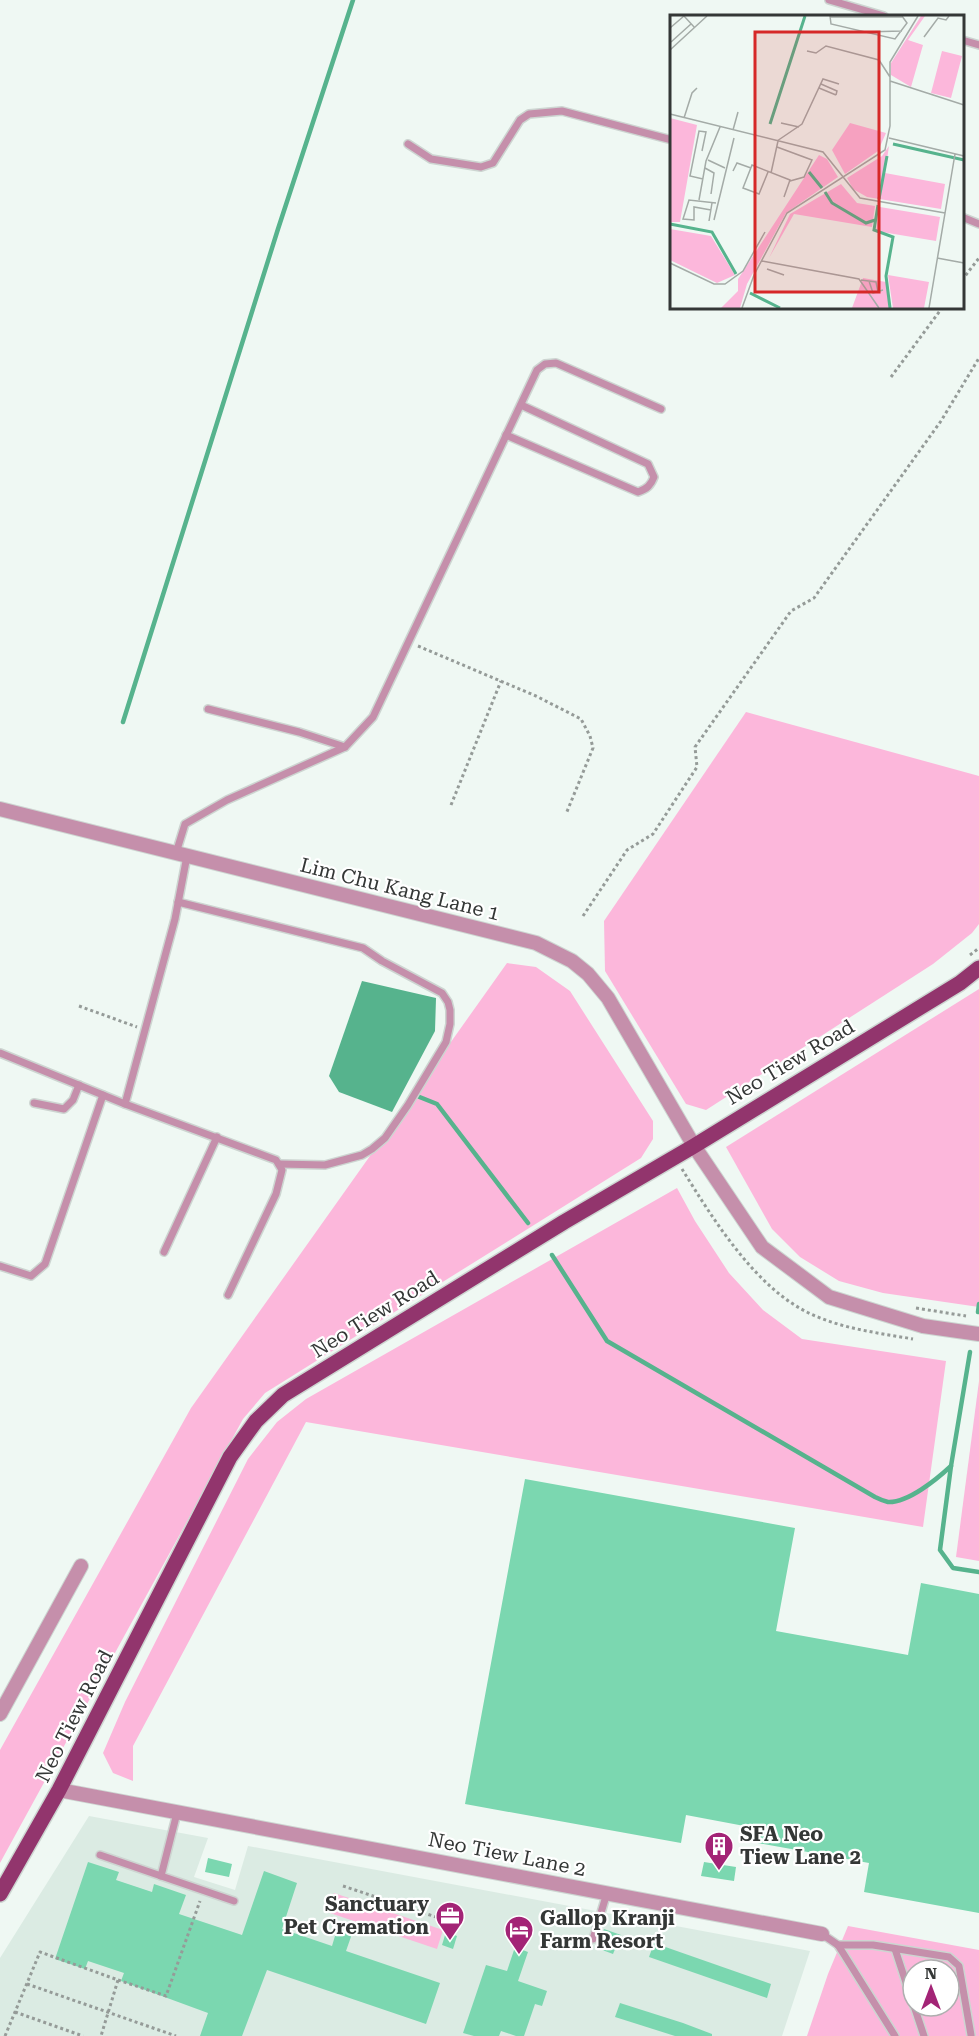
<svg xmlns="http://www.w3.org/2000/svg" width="979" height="2036" font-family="'Roboto Serif',serif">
  <rect width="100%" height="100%" fill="#eff8f3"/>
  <path fill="#dbebe3" d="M89 1816 208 1838 194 1877 235 1890 248 1846 810 1951 782 2036H0V1958Z"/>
  <g fill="#fcb7db" fill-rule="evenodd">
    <path d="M746 712 979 776V924L972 933 933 964 706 1110 686 1104 605 971 604 921Z"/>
    <path d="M507 963 536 967 570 991 653 1121V1139L641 1158 265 1393 243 1419 0 1863V1750L191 1408Z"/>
    <path d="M979 989V1307L883 1293 839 1281 800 1257 772 1229 726 1147Z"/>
    <path d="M677 1188 695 1221 729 1273 763 1310 802 1339 946 1361 923 1527 306 1422 133 1746V1781L113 1773 103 1753 125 1702 248 1459 277 1422 306 1399Z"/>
    <path d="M979 1381V1561L956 1557Z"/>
    <path d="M334 1893 443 1930 437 1949 327 1912Z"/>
    <path d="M848 1926 979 1950V2036H807L828 1974ZM913 1970H949V2006H913Z"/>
  </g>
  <path fill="#56b38d" d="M362 981 436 998 435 1031 392 1112 339 1092 329 1076Z"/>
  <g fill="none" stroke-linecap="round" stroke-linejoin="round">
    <g stroke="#56b38d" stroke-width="4.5">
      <path d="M123 722 278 229 353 0"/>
      <path d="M417 1096 437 1104 528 1223"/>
      <path d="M552 1255 607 1341 875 1497C879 1499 884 1501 888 1502 908 1503 937 1479 951 1466"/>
      <path d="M978 1312 979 1304"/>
      <path d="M970 1352 951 1466 940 1550 953 1568 979 1572"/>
    </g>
  </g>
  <g fill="#7bd7b0">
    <path d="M525 1479 795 1528 776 1631 908 1655 921 1583 979 1594V1913L864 1892 869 1863 752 1842 755 1828 686 1815 681 1843 465 1804Z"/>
    <path d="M208 1858 232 1864 229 1877 205 1872Z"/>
    <path d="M88 1862 119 1872 116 1880 152 1892 154 1884 186 1895 179 1914 242 1935 264 1871 297 1883 282 1929 332 1946 338 1926 353 1931 346 1951 440 1983 426 2024 267 1970 242 2036H200L208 2013 121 1981 124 1973 88 1961 85 1969 55 1959Z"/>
    <path d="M704 1862 736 1867 734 1881 701 1876Z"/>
    <path d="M604 1929 621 1935 613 1954 597 1948Z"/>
    <path d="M446 1932 457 1936 453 1949 442 1945Z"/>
    <path d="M654 1943 771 1984 767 1998 649 1957Z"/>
    <path d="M515 1947 528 1952 518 1981 547 1991 542 2006 535 2004 524 2036H516L501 2031 499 2036H474L463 2033 486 1965 507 1971Z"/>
    <path d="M620 2003 683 2023 712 2034V2036H675L615 2017Z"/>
  </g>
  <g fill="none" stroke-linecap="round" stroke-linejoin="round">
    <g stroke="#cdd5d1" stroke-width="10">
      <g id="lane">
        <path d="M829 0 884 16"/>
        <path d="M962 40 979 45"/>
        <path d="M408 144 431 159 481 167 493 163 520 120 529 114 562 111 672 140"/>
        <path d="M962 217 979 224"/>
        <path d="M506 435 638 492C647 489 651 485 654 477L648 464 521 405"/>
        <path d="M208 709 299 732 345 747"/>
        <path d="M176 853 185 824 227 800 345 747 373 717 537 370 545 364 556 363 661 409"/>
        <path d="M178 902 363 948 382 961 442 993 448 1002 450 1010V1024L446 1042 408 1105 385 1138 372 1149 362 1155 325 1165 279 1164"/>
        <path d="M0 1053 125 1104 276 1160 282 1170 276 1194 228 1295"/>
        <path d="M34 1103 64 1109 73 1100 79 1085"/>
        <path d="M125 1104 175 919 187 856"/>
        <path d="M164 1252 217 1137"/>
        <path d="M0 1266 31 1276 45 1264 103 1095"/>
        <path d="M100 1855 234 1901"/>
        <path d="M161 1876 177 1813"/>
        <path d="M822 1934 838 1945 895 2036"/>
        <path d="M593 1939 607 1893"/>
        <path d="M838 1945H873L949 1957 959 1966 971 2035"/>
        <path d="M895 1949 913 2004"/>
        <path d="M914 2006 924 2036"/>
      </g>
    </g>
    <g stroke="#cdd5d1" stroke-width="16">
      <g id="street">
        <path d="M0 809 536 943 572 961 588 974 608 998 694 1146 762 1247 829 1297 923 1326 979 1334"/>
        <path d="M0 1714 81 1566"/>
        <path d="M59 1790 822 1934"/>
      </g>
    </g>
    <g stroke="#cdd5d1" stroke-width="18">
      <path id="primary" d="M0 1894 59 1790 230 1457 256 1421 283 1395 564 1222 694 1146 960 983 979 968"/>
    </g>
    <g stroke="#959b98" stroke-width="3" stroke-dasharray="3 3" stroke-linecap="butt">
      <path d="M962 280 979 258"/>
      <path d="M891 377 942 308"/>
      <path d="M418 646 536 696 581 719 590 736 593 748 566 814"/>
      <path d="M451 805 501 681"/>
      <path d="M583 916 627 850 653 834 697 767 695 747 791 611 814 598 941 421 979 358"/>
      <path d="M970 955 979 948"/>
      <path d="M79 1006 137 1027"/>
      <path d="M682 1169C713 1219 756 1289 811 1314 843 1329 879 1333 913 1339"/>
      <path d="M916 1308 966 1316"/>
      <path d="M343 1886 451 1922"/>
      <path d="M118 1980 166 1996 200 1901"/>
      <path d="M27 1984 176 2036"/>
      <path d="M15 2012 83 2036"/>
      <path d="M5 2036 40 1952 118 1980 101 2036"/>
    </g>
    <use href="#lane" stroke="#c58fab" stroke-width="7"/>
    <use href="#street" stroke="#c58fab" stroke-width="14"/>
    <use href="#primary" stroke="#92356d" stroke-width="15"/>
  </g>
  <defs>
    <g id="building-pin" transform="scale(1.5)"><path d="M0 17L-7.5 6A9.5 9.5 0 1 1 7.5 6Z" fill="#a32476" stroke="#fff"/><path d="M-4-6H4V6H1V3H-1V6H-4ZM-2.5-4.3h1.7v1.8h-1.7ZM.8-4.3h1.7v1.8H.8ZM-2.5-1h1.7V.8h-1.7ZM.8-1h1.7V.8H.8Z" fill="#fff"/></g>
    <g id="office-pin" transform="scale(1.5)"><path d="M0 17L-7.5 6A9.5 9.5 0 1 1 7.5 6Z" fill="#a32476" stroke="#fff"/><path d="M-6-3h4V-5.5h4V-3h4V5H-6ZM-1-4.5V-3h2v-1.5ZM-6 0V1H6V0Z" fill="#fff"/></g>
    <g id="hotel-pin" transform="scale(1.5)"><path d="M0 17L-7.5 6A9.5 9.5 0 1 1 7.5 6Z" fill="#a32476" stroke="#fff"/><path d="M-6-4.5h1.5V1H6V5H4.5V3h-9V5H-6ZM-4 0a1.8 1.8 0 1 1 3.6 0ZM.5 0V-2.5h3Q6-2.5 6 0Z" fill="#fff"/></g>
  </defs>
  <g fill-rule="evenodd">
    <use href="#building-pin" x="719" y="1846"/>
    <use href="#office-pin" x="450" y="1916"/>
    <use href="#hotel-pin" x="519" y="1930"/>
  </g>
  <g text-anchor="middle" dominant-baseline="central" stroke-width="4.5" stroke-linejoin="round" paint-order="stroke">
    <g font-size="20" fill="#343736" stroke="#fff">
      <text transform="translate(400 889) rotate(14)">Lim Chu Kang Lane 1</text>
      <text transform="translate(790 1062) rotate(-31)">Neo Tiew Road</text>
      <text transform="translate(375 1314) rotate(-32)">Neo Tiew Road</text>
      <text transform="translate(74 1716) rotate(-63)">Neo Tiew Road</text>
      <text transform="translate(507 1854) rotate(11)">Neo Tiew Lane 2</text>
    </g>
    <g font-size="20" font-weight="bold" fill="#343736" stroke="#fff" text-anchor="start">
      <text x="740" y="1834">SFA Neo<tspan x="740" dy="23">Tiew Lane 2</tspan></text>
      <text x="429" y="1904" text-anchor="end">Sanctuary<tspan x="429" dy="23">Pet Cremation</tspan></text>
      <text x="540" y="1918">Gallop Kranji<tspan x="540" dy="23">Farm Resort</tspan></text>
    </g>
  </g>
  <g transform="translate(670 15)">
    <rect width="294" height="294" fill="#eff8f3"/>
    <path d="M251 1H255L238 25 253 30 241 72 221 60V48ZM272 36 292 41 281 83 261 78ZM0 103 27 110 10 207H0ZM180 108 216 118 208 136 175 159 162 135ZM219 131 215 158 275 169 271 194 197 182 183 174 177 163 212 141ZM149 140 157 144 168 162 116 198 77 269 70 293H51L68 276V264ZM171 169 187 188 205 191 202 212 124 199 99 243 120 199ZM210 192 270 202 266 226 206 216ZM0 214 41 221 65 260 47 268 0 245ZM218 260 259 267 254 293H223ZM193 263 216 267 219 293H182Z" fill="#fcb7db"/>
    <path fill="none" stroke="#56b38d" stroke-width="3" d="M100 109 135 1M223 129 294 145M139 157 152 173M155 177 162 188 196 208 205 205M209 184 217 141M208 190 204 215 223 222 216 261 220 293M0 209 42 217 66 259M80 278 110 293"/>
    <path fill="none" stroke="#a4aba7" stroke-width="1.5" d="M160 1 161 9 225 24 237 8 232 1M160 2H233M0 13 14 1 25 13M194 17 232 16M254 22 268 3 276 5 279 1M1 27 21 9M0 35 37 1M137 36 146 38 156 31 209 45 220 62M220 66 294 90M151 69 167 76 166 80M149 73 166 80M0 99 153 137 190 183 275 198M14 103 22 78 27 73M111 108 129 112M63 115 68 97M219 123 294 141M107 126 132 109 153 64 169 69M107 132 142 145 134 162 120 166M32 136 36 117 29 116 20 161 33 164M38 145 55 153M35 153 44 158 41 179M63 156 67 148 81 153M98 157 89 179 73 173 82 150 120 165 114 182M101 158 108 126M29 185 36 146 50 112M41 195 24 192V205L13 204 19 185 46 188M44 205 64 123M39 206 42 188M267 243 294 248M92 246 189 264 209 293M0 248 44 269H55L73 256 95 217M97 254 114 260M191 265 206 267 208 277M199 266 203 278 213 275M72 293 84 260 117 198 215 135 220 111V47L248 1M259 293 285 139"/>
    <path fill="#d62828" fill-opacity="0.15" stroke="#d62828" stroke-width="3" d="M85 17H209V277H85Z"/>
    <rect width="294" height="294" fill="none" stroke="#343736" stroke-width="3"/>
  </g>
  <g transform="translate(931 1988)"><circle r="28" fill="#ffffff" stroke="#aeafaf" stroke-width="1.5"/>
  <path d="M0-4.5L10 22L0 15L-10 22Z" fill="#a32476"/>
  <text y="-9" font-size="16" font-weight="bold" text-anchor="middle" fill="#343736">N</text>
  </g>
</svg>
